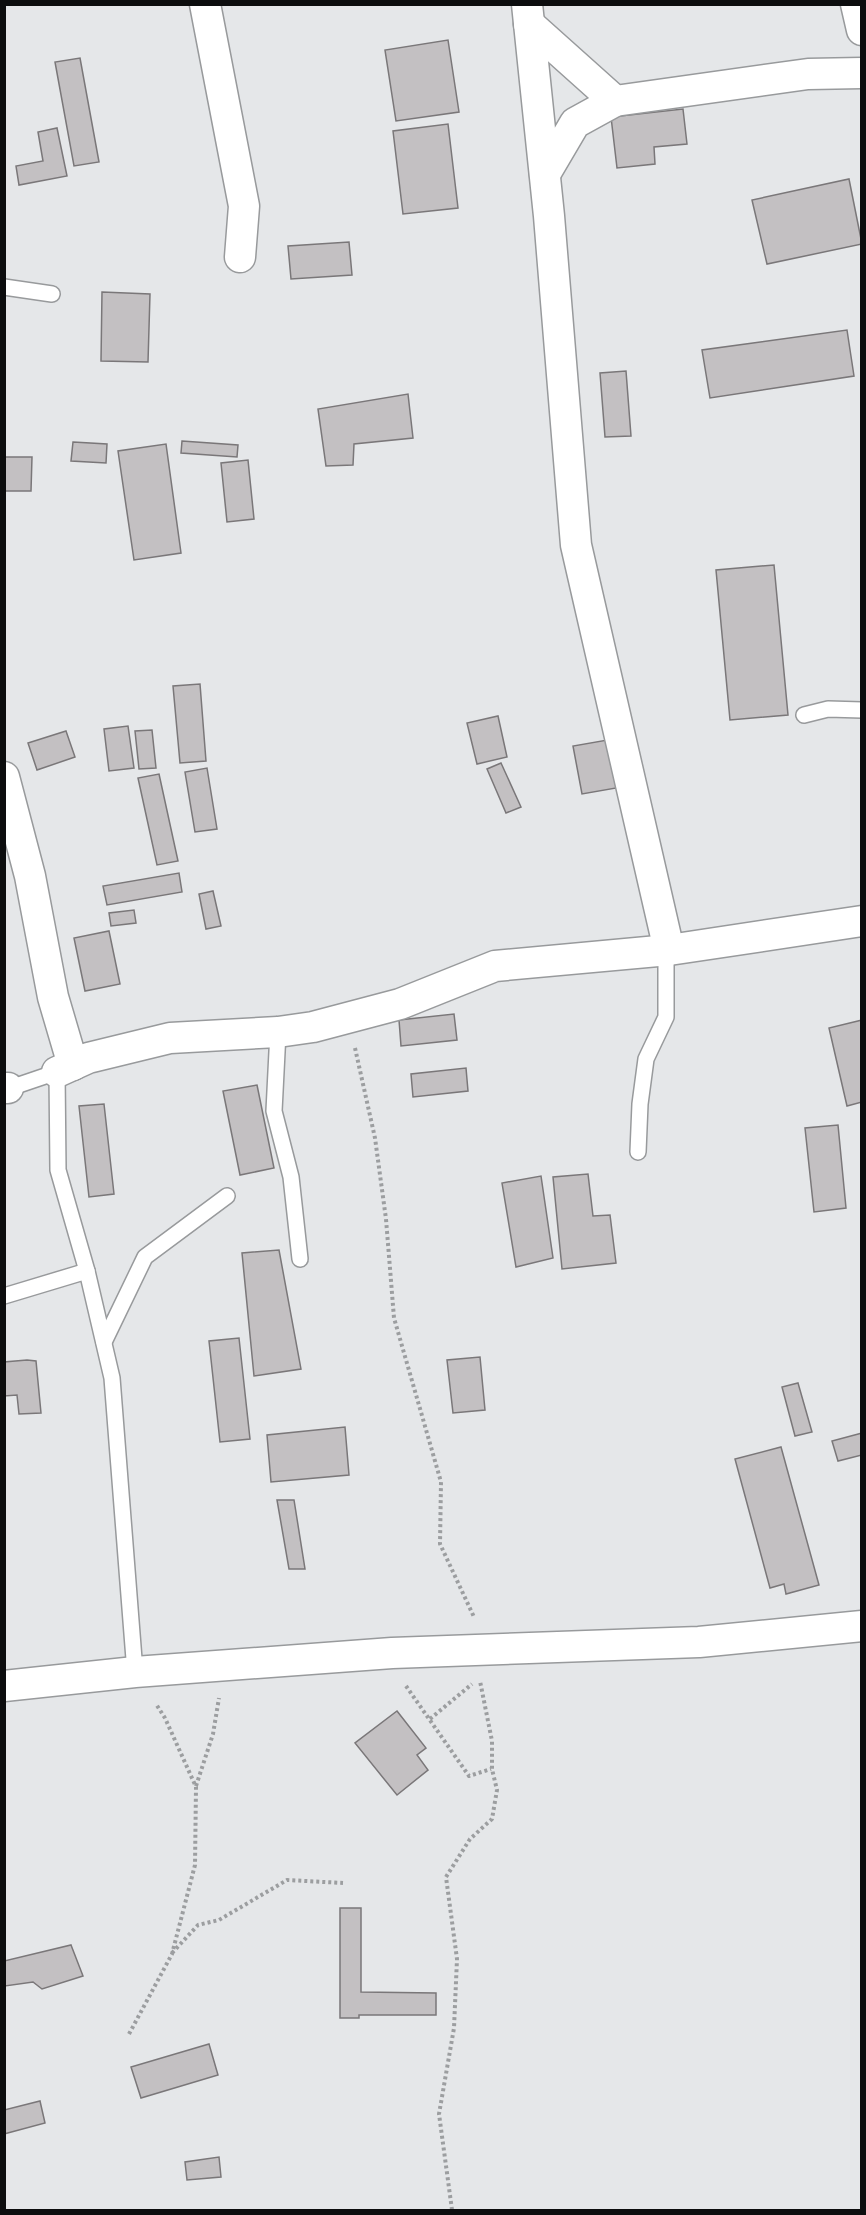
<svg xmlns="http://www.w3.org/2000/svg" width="866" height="2215" font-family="'Varela Round',sans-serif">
  <rect width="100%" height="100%" fill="#e5e7e9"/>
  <g fill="#c3c0c2" stroke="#7a7779" stroke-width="1.5">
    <path d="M448 40 459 112 396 121 385 50Z"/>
    <path d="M80 58 99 162 74 166 55 62Z"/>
    <path d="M683 109 687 144 654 147 655 164 617 168 611 117Z"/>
    <path d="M448 124 458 208 403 214 393 131Z"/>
    <path d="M57 128 67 176 19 185 16 166 43 161 38 132Z"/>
    <path d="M849 179 862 244 767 264 752 200Z"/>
    <path d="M349 242 352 275 291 279 288 246Z"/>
    <path d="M102 292 150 294 148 362 101 361Z"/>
    <path d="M847 330 854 376 710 398 702 350Z"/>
    <path d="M626 371 631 436 605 437 600 373Z"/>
    <path d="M408 394 413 438 354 444 353 465 326 466 318 409Z"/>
    <path d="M182 441 238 445 237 457 181 453Z"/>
    <path d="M73 442 107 444 106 463 71 461Z"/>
    <path d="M166 444 181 553 134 560 118 451Z"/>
    <path d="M4 457H32L31 491H4Z"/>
    <path d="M248 460 254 519 227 522 221 463Z"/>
    <path d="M774 565 788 715 730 720 716 570Z"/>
    <path d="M200 684 206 761 180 763 173 686Z"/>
    <path d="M498 716 507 757 477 764 467 723Z"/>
    <path d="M128 726 134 768 109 771 104 729Z"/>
    <path d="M152 730 156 768 139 769 135 731Z"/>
    <path d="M66 731 75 757 37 770 28 743Z"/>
    <path d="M613 739 622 787 582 794 573 746Z"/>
    <path d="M501 763 521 807 506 813 487 769Z"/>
    <path d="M207 768 217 829 195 832 185 772Z"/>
    <path d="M159 774 178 861 157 865 138 778Z"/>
    <path d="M179 873 182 892 107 905 103 886Z"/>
    <path d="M213 891 221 926 206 929 199 894Z"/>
    <path d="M134 910 136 923 111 926 109 913Z"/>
    <path d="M109 931 120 984 85 991 74 938Z"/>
    <path d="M454 1014 457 1040 401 1046 399 1020Z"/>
    <path d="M862 1020V1102L847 1106 829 1028Z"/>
    <path d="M466 1068 468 1091 413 1097 411 1074Z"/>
    <path d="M257 1085 274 1168 240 1175 223 1091Z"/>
    <path d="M104 1104 114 1194 89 1197 79 1106Z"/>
    <path d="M838 1125 846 1208 814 1212 805 1128Z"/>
    <path d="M588 1174 593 1216 610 1215 616 1263 562 1269 553 1177Z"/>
    <path d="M541 1176 553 1258 516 1267 502 1183Z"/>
    <path d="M279 1250 301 1369 254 1376 242 1253Z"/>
    <path d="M239 1338 250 1439 220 1442 209 1341Z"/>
    <path d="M480 1357 485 1410 453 1413 447 1360Z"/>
    <path d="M27 1360 36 1361 41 1413 19 1414 17 1395 4 1396V1362Z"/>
    <path d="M798 1383 812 1432 795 1436 782 1387Z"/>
    <path d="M345 1427 349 1475 271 1482 267 1435Z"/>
    <path d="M862 1433V1455L838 1461 832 1441Z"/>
    <path d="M781 1447 819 1585 786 1594 784 1584 770 1588 735 1459Z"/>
    <path d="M277 1500H294L305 1569H289Z"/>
    <path d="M397 1711 426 1748 417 1755 428 1770 397 1795 355 1743Z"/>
    <path d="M340 1908H361V1992L436 1993V2015H359V2018H340Z"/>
    <path d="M71 1945 83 1976 42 1989 33 1982 5 1986 4 1961Z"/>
    <path d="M209 2044 218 2075 141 2098 131 2067Z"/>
    <path d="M40 2101 45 2123 4 2134V2110Z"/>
    <path d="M219 2157 221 2177 187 2180 185 2162Z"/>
  </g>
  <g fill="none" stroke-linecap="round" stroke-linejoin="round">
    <g stroke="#989a9c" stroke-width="18">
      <g id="service">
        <path d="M4 287 52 294"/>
        <path d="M804 715 828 709 862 710"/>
        <path d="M278 1032 274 1111 291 1177 300 1259"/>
        <path d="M4 1090 57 1072 58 1170 87 1271 112 1378 135 1672"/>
        <path d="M638 1152 640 1104 646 1059 666 1017V959L669 950"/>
        <path d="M4 1296 87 1271"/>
        <path d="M104 1342 145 1257 227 1196"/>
      </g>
    </g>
    <g stroke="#989a9c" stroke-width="33">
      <g id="minor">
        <path d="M205 4 244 206 240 257"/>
        <path d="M527 4 549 216 576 545 669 950"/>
        <path d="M856 4 862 30"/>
        <path d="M529 24 615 101 808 74 862 73"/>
        <path d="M545 174 575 123 615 101"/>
        <path d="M4 777 30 876 53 997 73 1065"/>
        <path d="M57 1072 88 1058 170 1038 278 1032 313 1027 400 1004 495 966 669 950 862 921"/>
        <path d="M4 1088H8"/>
        <path d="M4 1686 135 1672 392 1653 699 1642 862 1626"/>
      </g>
    </g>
    <g stroke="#9c9ea0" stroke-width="4" stroke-dasharray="3 3" stroke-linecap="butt">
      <path d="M355 1048 375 1138 386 1219 394 1318 441 1482 440 1544 474 1617"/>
      <path d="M406 1686 469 1776 491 1769"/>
      <path d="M430 1719 472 1684"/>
      <path d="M196 1786 213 1734 219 1698"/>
      <path d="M172 1953 198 1925 219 1920 287 1880 343 1883"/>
      <path d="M129 2034 172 1954 195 1865 196 1787 165 1718 156 1704"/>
      <path d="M452 2210 439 2114 454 2028 457 1959 446 1877 470 1839 492 1819 497 1790 492 1769V1741L480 1681"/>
    </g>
    <use href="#service" stroke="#fff" stroke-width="15"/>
    <use href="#minor" stroke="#fff" stroke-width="30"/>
  </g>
  <rect width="866" height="2215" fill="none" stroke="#0c0d0e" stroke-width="12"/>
</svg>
